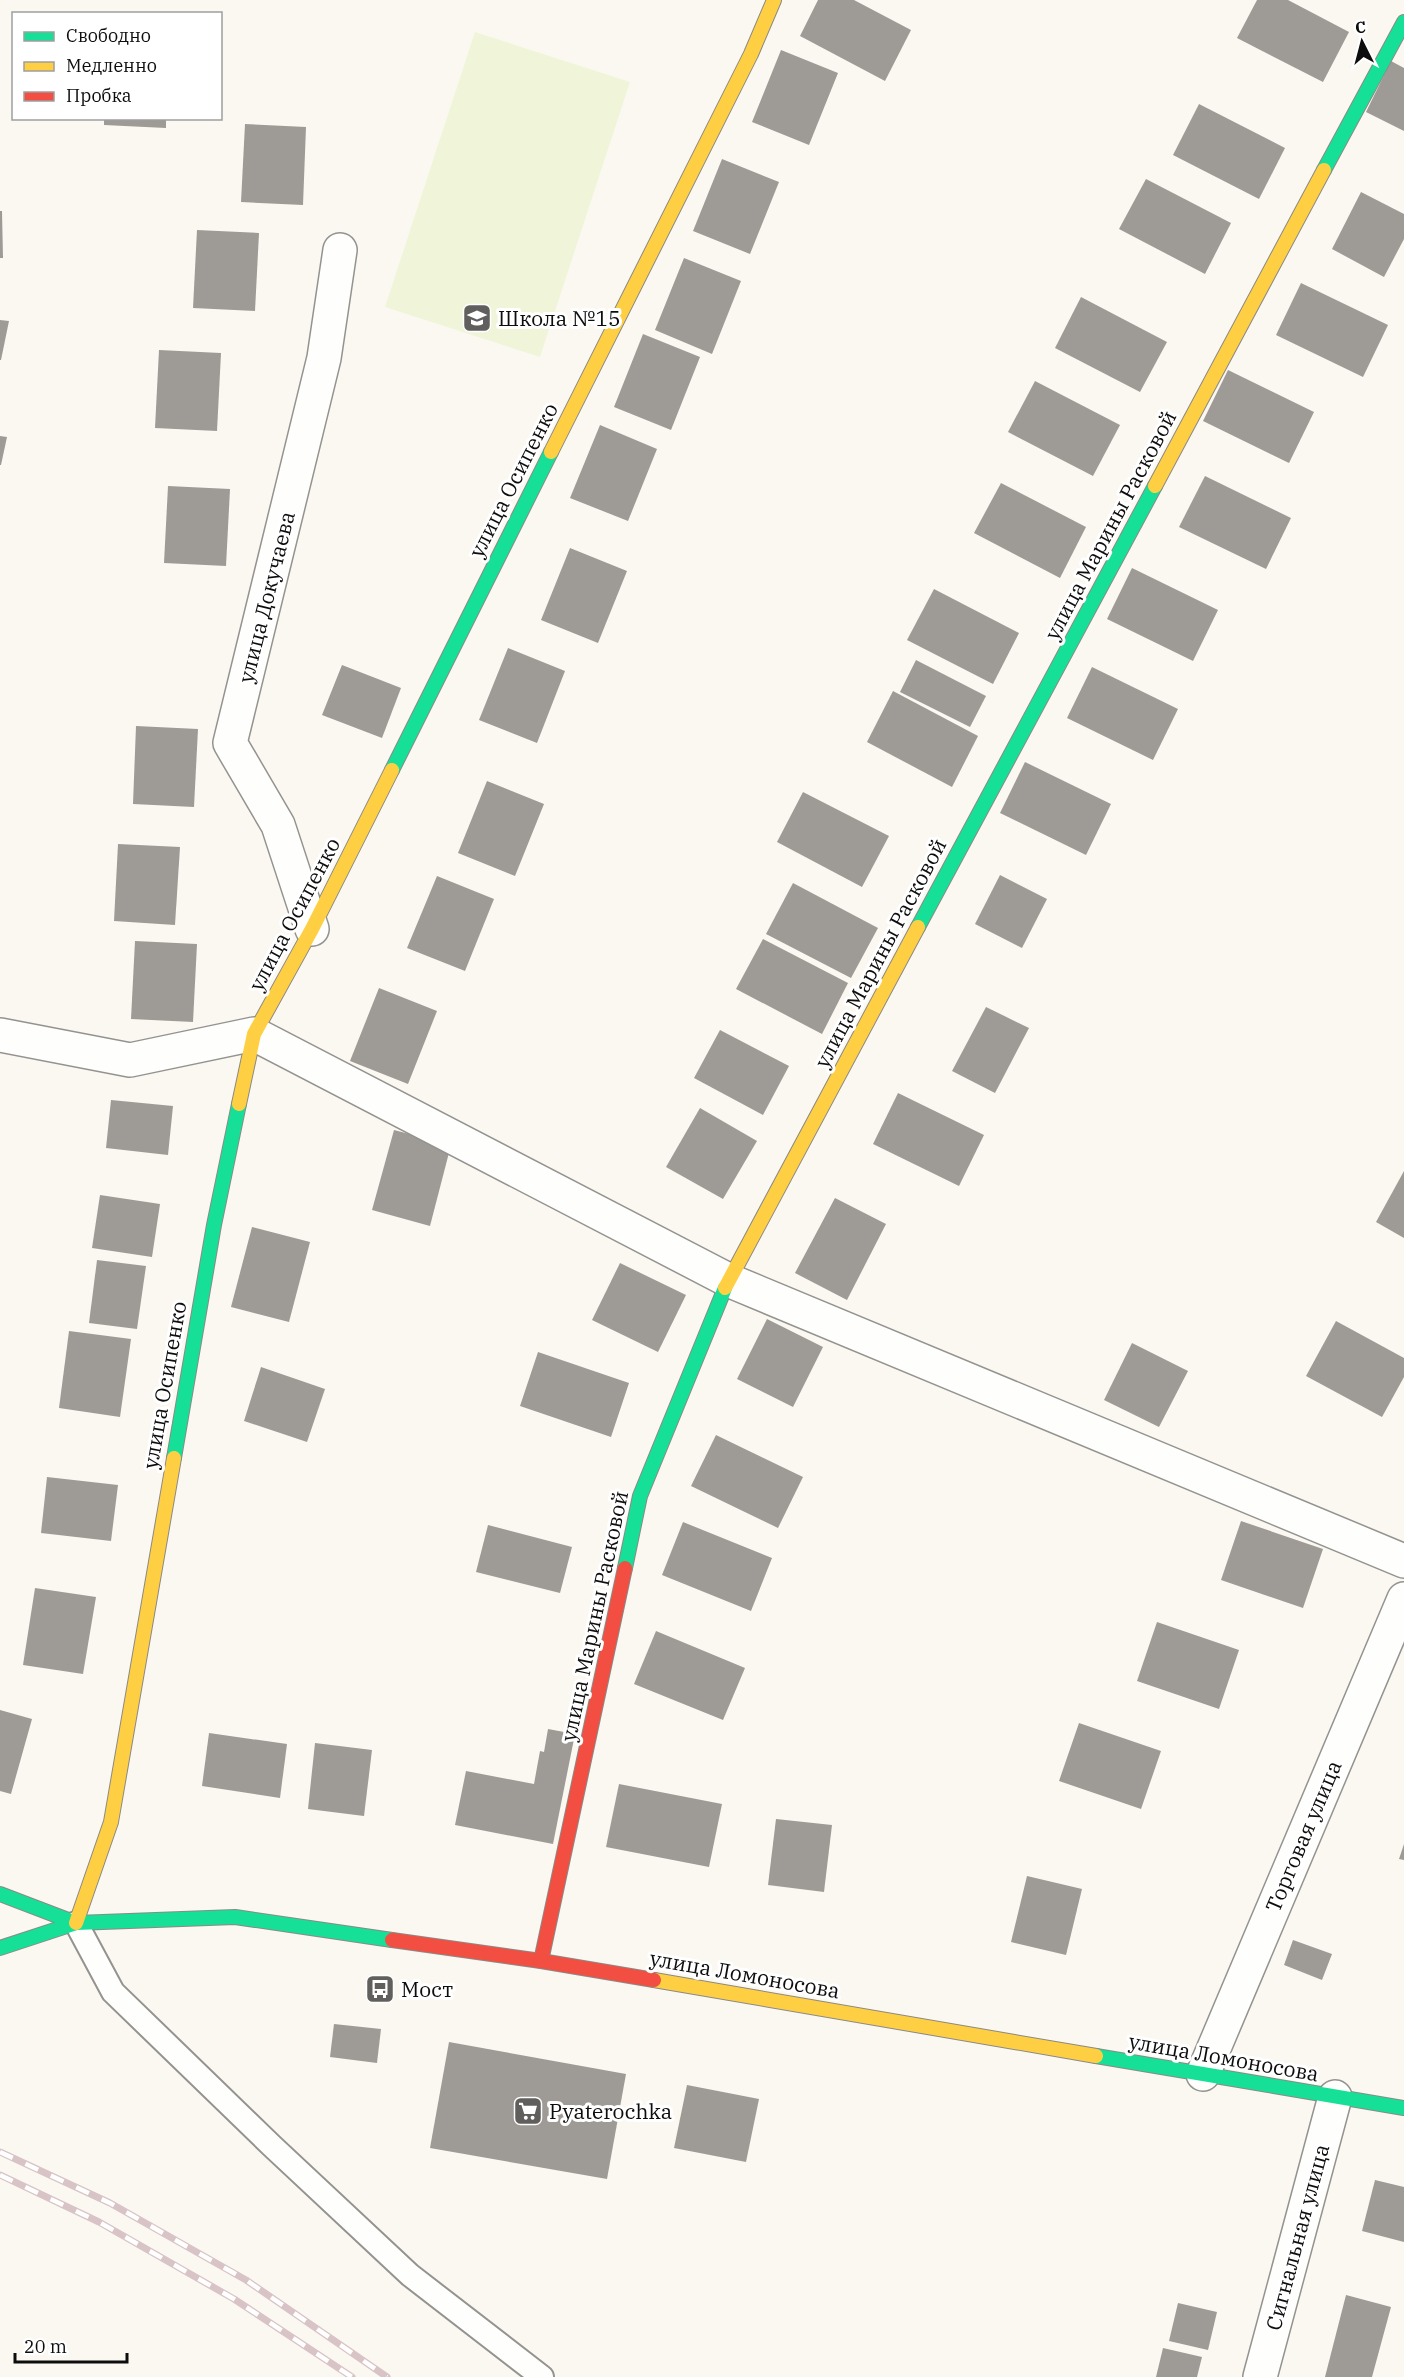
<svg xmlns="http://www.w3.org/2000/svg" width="1404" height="2377" font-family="'IBM Plex Serif',serif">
  <rect width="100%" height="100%" fill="#fbf8f1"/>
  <path fill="#f0f5da" d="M475 32 630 82 540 357 385 307Z"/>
  <g fill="#9e9b97">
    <path d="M818 0H854L911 30 885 81 800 36Z"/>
    <path d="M1257 0H1288L1349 32 1323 82 1237 38Z"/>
    <path d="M781 50 838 73 809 145 752 122Z"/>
    <path d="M1391 61 1404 68V131L1366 112Z"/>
    <path d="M1199 104 1285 148 1259 199 1173 155Z"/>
    <path d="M104 118H166V128L104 125Z"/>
    <path d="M245 124 306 127 303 205 241 202Z"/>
    <path d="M722 159 779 182 750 254 693 231Z"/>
    <path d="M1146 179 1231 223 1205 274 1119 229Z"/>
    <path d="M1361 192 1404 214V239L1384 277 1332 249Z"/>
    <path d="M0 211H2L3 258H0Z"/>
    <path d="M197 230 259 233 255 311 193 308Z"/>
    <path d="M684 258 741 281 712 354 655 330Z"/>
    <path d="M1301 283 1388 325 1363 377 1276 335Z"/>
    <path d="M1081 297 1167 342 1140 392 1055 348Z"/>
    <path d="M0 320 9 321 1 360H0Z"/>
    <path d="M643 334 700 357 671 430 614 407Z"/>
    <path d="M159 350 221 353 217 431 155 428Z"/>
    <path d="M1228 370 1314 412 1289 463 1203 421Z"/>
    <path d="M1035 381 1120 425 1093 476 1008 432Z"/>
    <path d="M600 425 657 449 628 521 570 498Z"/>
    <path d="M0 436 7 437 1 465H0Z"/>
    <path d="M1205 476 1291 518 1266 569 1179 527Z"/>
    <path d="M1001 483 1086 527 1060 578 974 533Z"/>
    <path d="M168 486 230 489 226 566 164 563Z"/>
    <path d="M570 548 627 571 598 643 541 620Z"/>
    <path d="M1132 568 1218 610 1193 661 1107 619Z"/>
    <path d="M934 589 1019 633 993 684 907 640Z"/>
    <path d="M508 648 565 671 537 743 479 720Z"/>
    <path d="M916 660 986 696 970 727 900 692Z"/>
    <path d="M342 665 401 688 382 738 322 715Z"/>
    <path d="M1092 667 1178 709 1153 760 1067 718Z"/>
    <path d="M893 691 978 736 952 787 867 742Z"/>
    <path d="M136 726 198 729 194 807 133 804Z"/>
    <path d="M1025 762 1111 804 1086 855 1000 813Z"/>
    <path d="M487 781 544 804 515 876 458 853Z"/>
    <path d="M803 792 889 836 862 887 777 842Z"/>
    <path d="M118 844 180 847 175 925 114 921Z"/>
    <path d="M1000 875 1047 899 1022 948 975 924Z"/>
    <path d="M437 876 494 899 465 971 407 948Z"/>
    <path d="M793 883 878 928 851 978 766 934Z"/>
    <path d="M763 939 848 983 822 1034 736 989Z"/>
    <path d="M135 941 197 944 193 1022 131 1019Z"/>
    <path d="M379 988 437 1011 408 1084 350 1061Z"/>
    <path d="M986 1007 1029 1028 995 1093 952 1071Z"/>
    <path d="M720 1030 789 1066 763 1115 694 1078Z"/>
    <path d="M898 1093 984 1135 959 1186 873 1144Z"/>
    <path d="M111 1100 173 1106 168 1155 106 1148Z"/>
    <path d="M700 1108 757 1141 723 1199 666 1167Z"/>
    <path d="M394 1130 451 1145 430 1226 372 1210Z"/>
    <path d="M1404 1171V1238L1376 1222Z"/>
    <path d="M100 1195 160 1204 152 1257 92 1248Z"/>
    <path d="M835 1198 886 1224 847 1300 795 1273Z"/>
    <path d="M252 1227 310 1242 289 1322 231 1307Z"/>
    <path d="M97 1260 146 1266 137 1329 89 1323Z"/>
    <path d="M620 1263 686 1295 658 1352 592 1320Z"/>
    <path d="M767 1319 823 1347 793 1407 737 1379Z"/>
    <path d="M1336 1321 1404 1358V1377L1382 1417 1306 1376Z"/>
    <path d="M69 1331 131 1339 120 1417 59 1408Z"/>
    <path d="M1132 1343 1188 1371 1159 1427 1104 1400Z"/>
    <path d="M538 1352 629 1383 611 1437 520 1406Z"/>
    <path d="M261 1367 325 1389 307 1442 244 1421Z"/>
    <path d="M716 1435 803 1477 778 1528 691 1486Z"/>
    <path d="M47 1477 118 1485 111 1541 41 1533Z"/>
    <path d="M1241 1521 1323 1549 1303 1608 1221 1580Z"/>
    <path d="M683 1522 772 1558 751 1611 662 1575Z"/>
    <path d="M488 1525 572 1547 560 1593 476 1572Z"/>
    <path d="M35 1588 96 1597 83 1674 23 1665Z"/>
    <path d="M1157 1622 1239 1650 1219 1709 1137 1681Z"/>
    <path d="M656 1631 745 1668 723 1720 634 1684Z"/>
    <path d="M0 1710 32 1719 11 1794 0 1791Z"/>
    <path d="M1079 1723 1161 1751 1141 1809 1059 1781Z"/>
    <path d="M548 1729 575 1734 553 1844 455 1825 466 1771 534 1784 540 1751 544 1752Z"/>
    <path d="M209 1733 287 1744 280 1798 202 1786Z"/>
    <path d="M315 1743 372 1750 364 1816 308 1809Z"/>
    <path d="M619 1784 722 1804 709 1867 606 1847Z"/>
    <path d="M776 1819 832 1825 824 1892 768 1885Z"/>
    <path d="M1404 1844V1860L1399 1859Z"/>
    <path d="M1027 1876 1082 1889 1066 1955 1011 1942Z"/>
    <path d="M1293 1940 1332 1954 1322 1980 1284 1965Z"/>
    <path d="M334 2024 381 2029 377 2063 330 2057Z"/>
    <path d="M449 2042 626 2074 607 2179 430 2148Z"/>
    <path d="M687 2085 759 2099 746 2162 674 2148Z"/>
    <path d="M1375 2180 1404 2187V2242L1362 2231Z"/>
    <path d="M1346 2295 1391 2307 1372 2377H1325Z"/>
    <path d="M1178 2303 1217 2312 1208 2350 1169 2341Z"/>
    <path d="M1163 2348 1202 2357 1197 2377H1156Z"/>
  </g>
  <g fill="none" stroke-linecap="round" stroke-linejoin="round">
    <g stroke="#949390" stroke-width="26">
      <path id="lane" d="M76 1923 113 1992 272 2146 410 2275 542 2377"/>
    </g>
    <g stroke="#949390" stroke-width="36">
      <g id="street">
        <path d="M312 929 278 825 230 743 324 358 340 250"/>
        <path d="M0 1035 130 1060 254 1034 728 1280 1404 1561"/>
        <path d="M1203 2074 1404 1599"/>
        <path d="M1260 2377 1335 2097"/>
      </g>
    </g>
    <g stroke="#8b8986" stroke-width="16">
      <g id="fast">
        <path d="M1324 170 1404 22"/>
        <path d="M392 770 551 452"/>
        <path d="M918 927 1155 486"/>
        <path d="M174 1458 214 1225 239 1104"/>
        <path d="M625 1568 640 1496 725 1288"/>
        <path d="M0 1894 76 1923"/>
        <path d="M0 1948 76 1923 235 1917 392 1940"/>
        <path d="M1096 2056 1404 2108"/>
      </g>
    </g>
    <g stroke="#8b8986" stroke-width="16">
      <g id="slow">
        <path d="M551 452 751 54 774 0"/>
        <path d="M1155 486 1324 170"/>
        <path d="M239 1104 254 1034 312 929 392 770"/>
        <path d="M725 1288 918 927"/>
        <path d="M76 1923 111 1822 174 1458"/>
        <path d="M654 1980 1096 2056"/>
      </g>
    </g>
    <g stroke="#8b8986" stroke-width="16">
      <g id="jam">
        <path d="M392 1940 541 1961 654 1980"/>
        <path d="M541 1961 625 1568"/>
      </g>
    </g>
    <use href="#lane" stroke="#fefefd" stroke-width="22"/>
    <use href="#street" stroke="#fefefd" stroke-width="33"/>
    <use href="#fast" stroke="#16e098" stroke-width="14"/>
    <use href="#slow" stroke="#ffcf43" stroke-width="14"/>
    <use href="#jam" stroke="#f24e42" stroke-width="14"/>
    <g stroke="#d8c3c6" stroke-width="7">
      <g id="rail">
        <path d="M0 2152 110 2203 246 2280 387 2377"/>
        <path d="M0 2175 99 2222 234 2299 352 2377"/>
      </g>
    </g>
    <use href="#rail" stroke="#fff" stroke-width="4.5" stroke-dasharray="14" stroke-linecap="butt"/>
  </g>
  <defs>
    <g id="school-square" transform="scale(1.5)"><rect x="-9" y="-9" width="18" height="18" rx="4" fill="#605f5d" stroke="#fff"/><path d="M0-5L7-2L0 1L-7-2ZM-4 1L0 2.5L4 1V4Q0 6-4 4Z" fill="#fff"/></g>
    <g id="bus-square" transform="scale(1.5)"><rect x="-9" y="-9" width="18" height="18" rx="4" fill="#605f5d" stroke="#fff"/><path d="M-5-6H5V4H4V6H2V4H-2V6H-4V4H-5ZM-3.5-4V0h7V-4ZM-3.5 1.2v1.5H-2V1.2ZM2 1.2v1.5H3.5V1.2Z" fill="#fff"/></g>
    <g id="supermarket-square" transform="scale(1.5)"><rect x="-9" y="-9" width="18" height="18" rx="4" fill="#605f5d" stroke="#fff"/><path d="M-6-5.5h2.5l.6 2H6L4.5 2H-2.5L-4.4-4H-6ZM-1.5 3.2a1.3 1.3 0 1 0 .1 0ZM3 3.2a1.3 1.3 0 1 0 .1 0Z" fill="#fff"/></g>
  </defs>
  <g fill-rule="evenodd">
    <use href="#school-square" x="477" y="318"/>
    <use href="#bus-square" x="380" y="1989"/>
    <use href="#supermarket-square" x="528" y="2111"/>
  </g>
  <g text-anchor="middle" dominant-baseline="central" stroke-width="6" stroke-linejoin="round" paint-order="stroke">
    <g font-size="21" fill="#0d0d0d" stroke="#fff" text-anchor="start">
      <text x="498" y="318">Школа №15</text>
      <text x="401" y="1989">Мост</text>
      <text x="549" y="2111">Pyaterochka</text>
    </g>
    <g font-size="21" fill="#0d0d0d" stroke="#fff">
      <text transform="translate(513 480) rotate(-63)">улица Осипенко</text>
      <text transform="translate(1110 525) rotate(-62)">улица Марины Расковой</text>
      <text transform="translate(266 597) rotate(-76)">улица Докучаева</text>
      <text transform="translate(294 914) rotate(-62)">улица Осипенко</text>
      <text transform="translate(880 953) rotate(-62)">улица Марины Расковой</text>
      <text transform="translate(164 1385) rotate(-80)">улица Осипенко</text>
      <text transform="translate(594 1616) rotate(-78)">улица Марины Расковой</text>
      <text transform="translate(1303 1836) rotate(-67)">Торговая улица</text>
      <text transform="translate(745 1974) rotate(10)">улица Ломоносова</text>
      <text transform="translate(1224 2057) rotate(10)">улица Ломоносова</text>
      <text transform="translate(1297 2237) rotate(-75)">Сигнальная улица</text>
    </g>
  </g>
  <rect x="12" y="12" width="210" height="108" fill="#ffffff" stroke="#9e9e9e" stroke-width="1.5"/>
  <rect x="24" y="32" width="30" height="9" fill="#16e098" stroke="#9e9e9e" stroke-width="1.5"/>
  <text x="66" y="42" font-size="18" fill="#0d0d0d">Свободно</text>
  <rect x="24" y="62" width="30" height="9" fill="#ffcf43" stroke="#9e9e9e" stroke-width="1.5"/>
  <text x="66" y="72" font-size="18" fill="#0d0d0d">Медленно</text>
  <rect x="24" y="92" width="30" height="9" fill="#f24e42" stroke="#9e9e9e" stroke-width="1.5"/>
  <text x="66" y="102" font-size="18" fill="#0d0d0d">Пробка</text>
  <g transform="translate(1362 42) rotate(354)" stroke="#ffffff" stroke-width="4.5" paint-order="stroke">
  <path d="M0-4.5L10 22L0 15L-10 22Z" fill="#0d0d0d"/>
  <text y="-9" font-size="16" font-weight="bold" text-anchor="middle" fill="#0d0d0d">С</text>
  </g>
  <path d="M15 2353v9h112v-9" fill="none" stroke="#0d0d0d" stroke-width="3"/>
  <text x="24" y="2353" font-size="18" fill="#0d0d0d" stroke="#ffffff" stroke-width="4.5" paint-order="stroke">20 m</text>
</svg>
